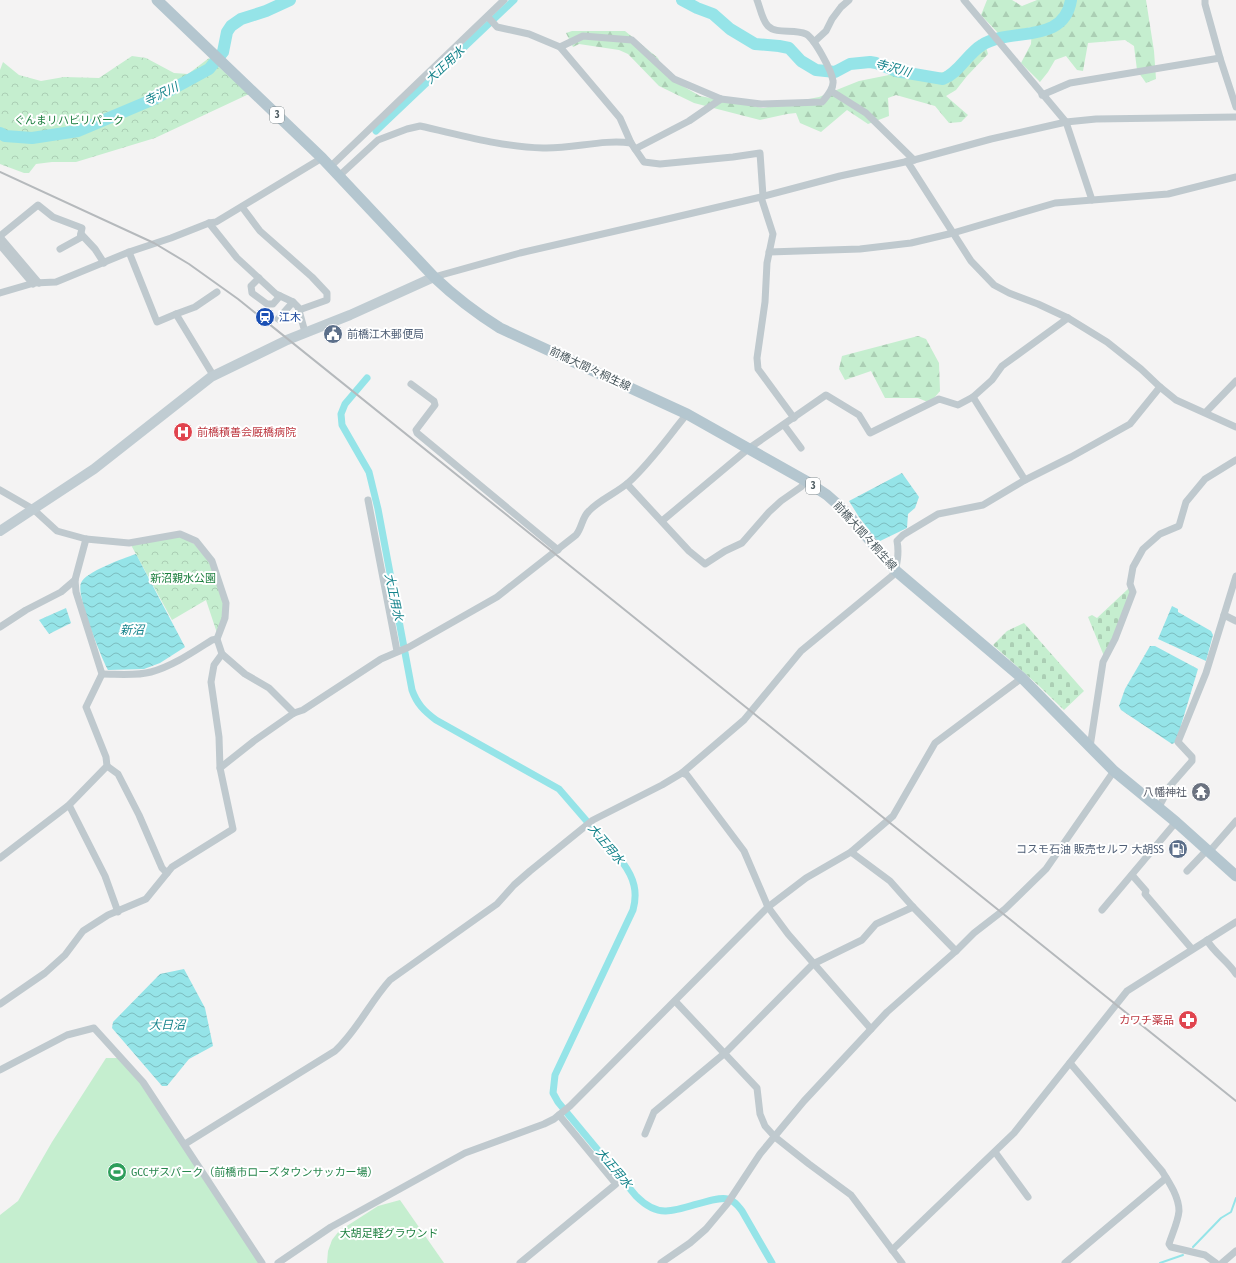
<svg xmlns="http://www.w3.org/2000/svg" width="1236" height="1263" font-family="'Fira Sans Condensed','Noto Sans JP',sans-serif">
  <defs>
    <pattern id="forest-firs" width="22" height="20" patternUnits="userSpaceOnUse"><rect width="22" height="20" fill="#c5eecf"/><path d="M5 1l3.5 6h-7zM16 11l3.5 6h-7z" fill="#abceb4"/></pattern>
    <pattern id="cemetery-stones" width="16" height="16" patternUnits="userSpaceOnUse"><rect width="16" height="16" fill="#c5eecf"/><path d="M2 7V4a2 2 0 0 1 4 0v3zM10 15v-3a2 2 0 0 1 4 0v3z" fill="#abceb4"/></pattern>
    <pattern id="park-crowns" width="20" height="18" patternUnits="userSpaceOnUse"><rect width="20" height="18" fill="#c5eecf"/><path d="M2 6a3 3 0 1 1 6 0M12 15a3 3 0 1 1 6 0" fill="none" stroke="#abceb4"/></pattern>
    <pattern id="water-waves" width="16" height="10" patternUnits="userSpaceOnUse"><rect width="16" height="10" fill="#95e4e8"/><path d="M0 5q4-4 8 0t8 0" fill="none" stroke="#7cbcbf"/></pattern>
  </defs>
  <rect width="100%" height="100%" fill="#f4f3f3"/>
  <g fill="url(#forest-firs)">
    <path d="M987 0H1012L1022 6 1037 0H1146L1154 51 1156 79 1146 83 1137 70 1134 46 1125 40 1088 43 1083 71 1077 70 1066 56 1055 60 1048 72 1040 82 1021 63 1031 44 1032 27 999 34 981 15Z"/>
    <path d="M572 31H625L658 58 667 77 700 96 763 108 819 97 859 81 894 74 932 75 951 70 968 54 986 47 988 54 967 76 956 90 946 96 968 115 961 122 949 123 935 106 896 95 888 98 889 116 868 124 847 110 821 132 800 123 796 113 787 114 760 120 694 103 659 86 628 54 619 50 579 44 573 47 566 33Z"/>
    <path d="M918 336 926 339 939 363 940 391 930 403 918 398H885L871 371 845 380 839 369 842 356Z"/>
  </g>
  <g fill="url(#cemetery-stones)">
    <path d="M1129 588 1130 594 1114 639 1104 656 1088 617 1092 615 1097 618Z"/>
    <path d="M1024 623 1084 691 1064 710 1038 685 993 645 1007 631Z"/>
  </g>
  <g fill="url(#park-crowns)">
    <path d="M132 56 146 58 174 73 188 74 209 58 249 94 155 138 76 162H52L36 164 29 173H24L0 164V70L3 62 19 75 41 81 64 77 99 78Z"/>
    <path d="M180 536 194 544 210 562 224 604 223 617 217 633 206 600 172 620 131 545Z"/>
  </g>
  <g fill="#c5eecf">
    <path d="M106 1058H118L140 1082 259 1263H0V1215L18 1201 52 1142Z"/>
    <path d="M400 1200 444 1263H327L328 1251 332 1240 339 1231 378 1206Z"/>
  </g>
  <g fill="url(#water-waves)">
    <path d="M902 473 919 497 915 508 908 514 907 528 878 542 859 517 849 501Z"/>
    <path d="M136 554 185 647 160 663 144 669 108 670C101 656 76 596 81 583 85 572 124 558 136 554Z"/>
    <path d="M1172 606 1178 609V612L1211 631 1213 635 1206 661 1158 639Z"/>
    <path d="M66 608 71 623 49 634 39 620Z"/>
    <path d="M1150 646H1155L1198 669 1176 742 1172 744 1121 710 1119 706 1125 689Z"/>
    <path d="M184 969 205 1008 213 1046 189 1059 167 1086H162L112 1028 113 1022 160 974Z"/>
  </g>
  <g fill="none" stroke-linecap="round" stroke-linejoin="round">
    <g stroke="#95e4e8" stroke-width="2">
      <path d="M1193 1247 1221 1218 1231 1212 1236 1198"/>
      <path d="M1160 1263 1183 1255"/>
    </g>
    <g stroke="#95e4e8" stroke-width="7">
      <path d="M376 131 514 0"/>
      <path d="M367 378 345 404 341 414 342 425 369 472 378 509 412 690C417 704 424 711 436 720L559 789 623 863C634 878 638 892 633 910L555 1075 553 1093 558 1102 636 1196C644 1204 653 1211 665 1211 681 1212 715 1195 728 1199 735 1201 738 1206 742 1211L772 1263"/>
    </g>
    <g stroke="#95e4e8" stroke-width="12">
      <path d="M682 0 697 8 713 14 730 29 755 44 779 46 789 48 801 61 816 70 835 72 850 64 870 62 876 63 896 71 943 79C959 73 967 54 982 45 1010 27 1064 45 1071 0"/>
      <path d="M0 133 5 136 32 138 78 131 154 99 209 69 223 52 227 32 231 26 241 19 266 11 290 0"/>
    </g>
    <g stroke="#bfc9ce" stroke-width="7">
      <path d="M964 0 1066 122 1092 200"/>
      <path d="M1205 0V4L1220 58 1236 107"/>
      <path d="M488 17 497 27 529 34 560 47 620 118 631 143 644 162 660 164 733 157 760 153 763 196"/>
      <path d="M814 42 826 31 832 19 841 7 849 0"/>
      <path d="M560 47 583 36 632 40 674 79 721 99 761 104 822 102C827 96 834 89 833 81 832 71 814 38 806 34 794 28 777 35 768 26 762 20 760 7 757 0"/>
      <path d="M831 91 866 113 914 160"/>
      <path d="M1042 95 1070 83 1220 58"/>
      <path d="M635 149 689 121 721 99"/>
      <path d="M907 161 971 261 994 285 1009 293 1038 304 1068 318 1107 342 1141 369 1160 387 1176 400 1236 427"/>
      <path d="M330 167 504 0"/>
      <path d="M339 176 378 140 407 129 420 126C461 135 502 147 543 148 573 149 602 139 631 143"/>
      <path d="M761 197 773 234 767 263 765 302 757 358 758 369 794 418"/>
      <path d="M242 207 260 231 312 277 327 293V300L299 310"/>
      <path d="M209 223 237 258 276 294 293 302 298 307 305 332"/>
      <path d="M81 234 95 249 104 263"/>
      <path d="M0 236 38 205 53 217 82 228 80 238 60 249"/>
      <path d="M0 237 39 283"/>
      <path d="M0 245 33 284"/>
      <path d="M129 252 157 322 176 314 195 307 217 292"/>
      <path d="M769 252 860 249 911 243 953 233 1055 203 1168 194 1236 177"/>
      <path d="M434 277 520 253 659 221 761 197 840 176 914 160 991 139 1066 122 1096 119 1236 117"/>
      <path d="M259 278 251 286 252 293 267 304H273L280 296"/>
      <path d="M0 293 34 283 56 282 129 252 171 238 209 223 216 222 322 158"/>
      <path d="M176 314 213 375"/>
      <path d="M278 319 293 302"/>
      <path d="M411 384 434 401 435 405 416 430 417 433 558 550"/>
      <path d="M973 397 1025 480"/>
      <path d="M1206 412 1236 381"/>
      <path d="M784 425 801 448"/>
      <path d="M627 484 689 551 705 564 725 551 742 543 769 512 781 501 801 487 806 481"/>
      <path d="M0 490 33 509 57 531 86 539 129 543 180 534 196 541 212 561 226 603 225 618 217 639 222 654 245 674 269 688 294 713"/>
      <path d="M368 500 397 651"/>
      <path d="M662 521 748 449 826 395 859 415 870 433 939 399 958 405 973 397 992 380 1002 366 1068 318"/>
      <path d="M1224 615 1236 621"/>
      <path d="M0 627 26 610 61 592 75 580"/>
      <path d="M102 674C118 674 136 676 151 672 173 666 193 652 212 640L217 639"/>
      <path d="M1090 747 1103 662 1115 639 1133 592 1130 584 1133 567 1143 549 1160 534 1179 526 1186 502 1205 479 1236 460"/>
      <path d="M107 766 118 774 139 815 162 868 167 873"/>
      <path d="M220 768 219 737 211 682 214 665 222 654"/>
      <path d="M682 773 687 775 744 851 768 907 788 934 871 1029"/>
      <path d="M69 805 105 876 118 912"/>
      <path d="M1159 807 1170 786 1192 761V757L1178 742 1206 673 1236 576"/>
      <path d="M851 852 890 881 913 907 956 951"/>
      <path d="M1209 852 1236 821"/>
      <path d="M0 858 69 805 107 766 106 757 86 707 102 674 76 592 75 580 86 539"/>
      <path d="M1187 871 1207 850"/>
      <path d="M1132 875 1146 891 1145 894 1192 949"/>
      <path d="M1102 910 1176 822"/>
      <path d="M1207 940C1214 953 1228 961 1236 974"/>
      <path d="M675 1001 757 1088 760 1114 765 1126 775 1137 809 1164 851 1195 902 1263"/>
      <path d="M0 1004 45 973 65 955 83 931 108 915 146 899 172 867 233 829 220 768 254 741 294 713 303 710 381 659 409 647 497 597 576 535C582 528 582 517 589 511 600 499 617 493 629 482 651 462 668 437 687 414"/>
      <path d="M1070 1063 1162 1171C1169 1182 1179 1197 1179 1211 1178 1222 1172 1234 1169 1244L1171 1247 1205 1255 1216 1263"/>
      <path d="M0 1070 67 1035 94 1028 143 1082 262 1263"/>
      <path d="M645 1134 654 1112 725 1053 813 964 862 940 876 924 913 907"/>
      <path d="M185 1144 335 1051C357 1031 370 1002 390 980L497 904 514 885 530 871 593 820 662 785 682 773 744 720 801 651 892 576C898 567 899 551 897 541L903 535 938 514 983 505 1025 480 1071 457 1130 424 1160 387"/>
      <path d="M995 1152 1028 1197"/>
      <path d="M892 1250 1014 1133 1127 991 1236 922"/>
      <path d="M278 1263 331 1227 445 1164 465 1153 544 1124 554 1119 570 1106 768 907 806 878 851 852 893 816 935 743 1022 678"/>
      <path d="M520 1263 616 1184 559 1115"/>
      <path d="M661 1263 690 1243 706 1229 727 1204 760 1154 804 1101 887 1012 956 951 974 933 1005 909 1046 869 1114 771"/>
      <path d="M1065 1263 1166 1178"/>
      <path d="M1222 1263 1236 1251"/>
    </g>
    <path stroke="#c0ccd2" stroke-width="10" d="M0 531 94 469 211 377 287 340 350 315 434 277"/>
    <path stroke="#b4c6cf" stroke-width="11" d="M157 0 322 158 434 277C454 296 476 313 500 328L687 414 806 481 827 495 844 510 896 571 1022 678 1114 771 1176 822 1236 876"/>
    <path stroke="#b5b9bc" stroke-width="2" d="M0 172 154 243 189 264 238 299 1236 1101"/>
  </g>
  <defs>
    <g id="station-disc" transform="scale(1)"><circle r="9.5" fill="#1a4fb4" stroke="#fff"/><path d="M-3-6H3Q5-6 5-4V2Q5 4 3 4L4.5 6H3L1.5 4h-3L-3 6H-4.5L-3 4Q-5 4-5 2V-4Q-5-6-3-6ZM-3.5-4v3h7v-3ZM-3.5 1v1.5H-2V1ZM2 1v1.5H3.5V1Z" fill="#fff"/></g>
    <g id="civic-disc" transform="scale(1)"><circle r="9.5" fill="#5c6f8a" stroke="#fff"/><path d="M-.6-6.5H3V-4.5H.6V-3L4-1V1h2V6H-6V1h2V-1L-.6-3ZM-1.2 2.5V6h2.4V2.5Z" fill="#fff"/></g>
    <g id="hospital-disc" transform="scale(1)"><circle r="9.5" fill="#e0444e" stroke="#fff"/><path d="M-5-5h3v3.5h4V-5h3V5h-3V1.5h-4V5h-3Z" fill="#fff"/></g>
    <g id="temple-disc" transform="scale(1)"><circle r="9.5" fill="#6b7280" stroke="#fff"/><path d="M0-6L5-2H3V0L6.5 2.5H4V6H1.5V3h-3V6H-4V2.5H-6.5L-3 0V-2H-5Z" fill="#fff"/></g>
    <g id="fuel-disc" transform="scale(1)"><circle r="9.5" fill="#5c6f8a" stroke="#fff"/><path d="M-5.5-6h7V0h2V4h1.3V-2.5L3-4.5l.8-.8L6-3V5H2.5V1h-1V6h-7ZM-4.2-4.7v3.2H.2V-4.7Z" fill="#fff"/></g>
    <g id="pharmacy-disc" transform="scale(1)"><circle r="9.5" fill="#e0444e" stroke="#fff"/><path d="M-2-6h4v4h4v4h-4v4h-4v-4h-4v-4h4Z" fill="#fff"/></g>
    <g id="stadium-disc" transform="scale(1)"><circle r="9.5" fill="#2e9e5b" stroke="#fff"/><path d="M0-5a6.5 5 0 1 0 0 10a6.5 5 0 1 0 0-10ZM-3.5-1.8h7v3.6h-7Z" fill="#fff"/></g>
  </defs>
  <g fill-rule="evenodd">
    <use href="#station-disc" x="265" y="317"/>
    <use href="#civic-disc" x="333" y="334"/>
    <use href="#hospital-disc" x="183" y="432"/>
    <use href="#temple-disc" x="1201" y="792"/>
    <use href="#fuel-disc" x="1178" y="849"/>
    <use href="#pharmacy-disc" x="1188" y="1020"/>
    <use href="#stadium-disc" x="117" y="1172"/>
  </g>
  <g text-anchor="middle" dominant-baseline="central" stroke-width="4" stroke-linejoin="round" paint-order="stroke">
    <g fill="#fff" stroke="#818b8f" stroke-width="1">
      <rect x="270" y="107" width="14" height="16" rx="3"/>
      <rect x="806" y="478" width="14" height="16" rx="3"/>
    </g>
    <g font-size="10" font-weight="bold" fill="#4b595f">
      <text x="277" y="115">3</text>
      <text x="813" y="486">3</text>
    </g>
    <g font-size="11" fill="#1d7f3f" stroke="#fff">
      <text x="69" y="120">ぐんまリハビリパーク</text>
      <text x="183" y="578">新沼親水公園</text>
      <text x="389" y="1233">大胡足軽グラウンド</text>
    </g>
    <g font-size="11" fill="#164399" stroke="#fff" text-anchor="start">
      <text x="279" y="317">江木</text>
    </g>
    <g font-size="11" fill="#4e5e75" stroke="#fff" text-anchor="start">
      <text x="347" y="334">前橋江木郵便局</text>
      <text x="1164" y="849" text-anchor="end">コスモ石油 販売セルフ 大胡SS</text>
    </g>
    <g font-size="11" fill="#4b595f" stroke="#fff">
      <text transform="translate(590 369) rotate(25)">前橋大間々桐生線</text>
      <text transform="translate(865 536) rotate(48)">前橋大間々桐生線</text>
    </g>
    <g font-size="11" fill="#be3a42" stroke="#fff" text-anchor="start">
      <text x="197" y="432">前橋積善会厩橋病院</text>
      <text x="1174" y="1020" text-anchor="end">カワチ薬品</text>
    </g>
    <g font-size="11" fill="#5b616d" stroke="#fff" text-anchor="end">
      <text x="1187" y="792">八幡神社</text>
    </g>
    <g font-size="11" fill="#27864d" stroke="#fff" text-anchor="start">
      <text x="131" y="1172">GCCザスパーク（前橋市ローズタウンサッカー場）</text>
    </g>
    <g font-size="12" font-style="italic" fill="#14838b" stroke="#fff">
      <text transform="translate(445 65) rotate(-43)">大正用水</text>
      <text transform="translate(893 68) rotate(15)">寺沢川</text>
      <text transform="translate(161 94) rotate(-26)">寺沢川</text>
      <text transform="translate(394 597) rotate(78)">大正用水</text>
      <text x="132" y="630">新沼</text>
      <text transform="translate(606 844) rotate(50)">大正用水</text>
      <text x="167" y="1025">大日沼</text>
      <text transform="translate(614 1168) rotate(50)">大正用水</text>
    </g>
  </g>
</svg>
